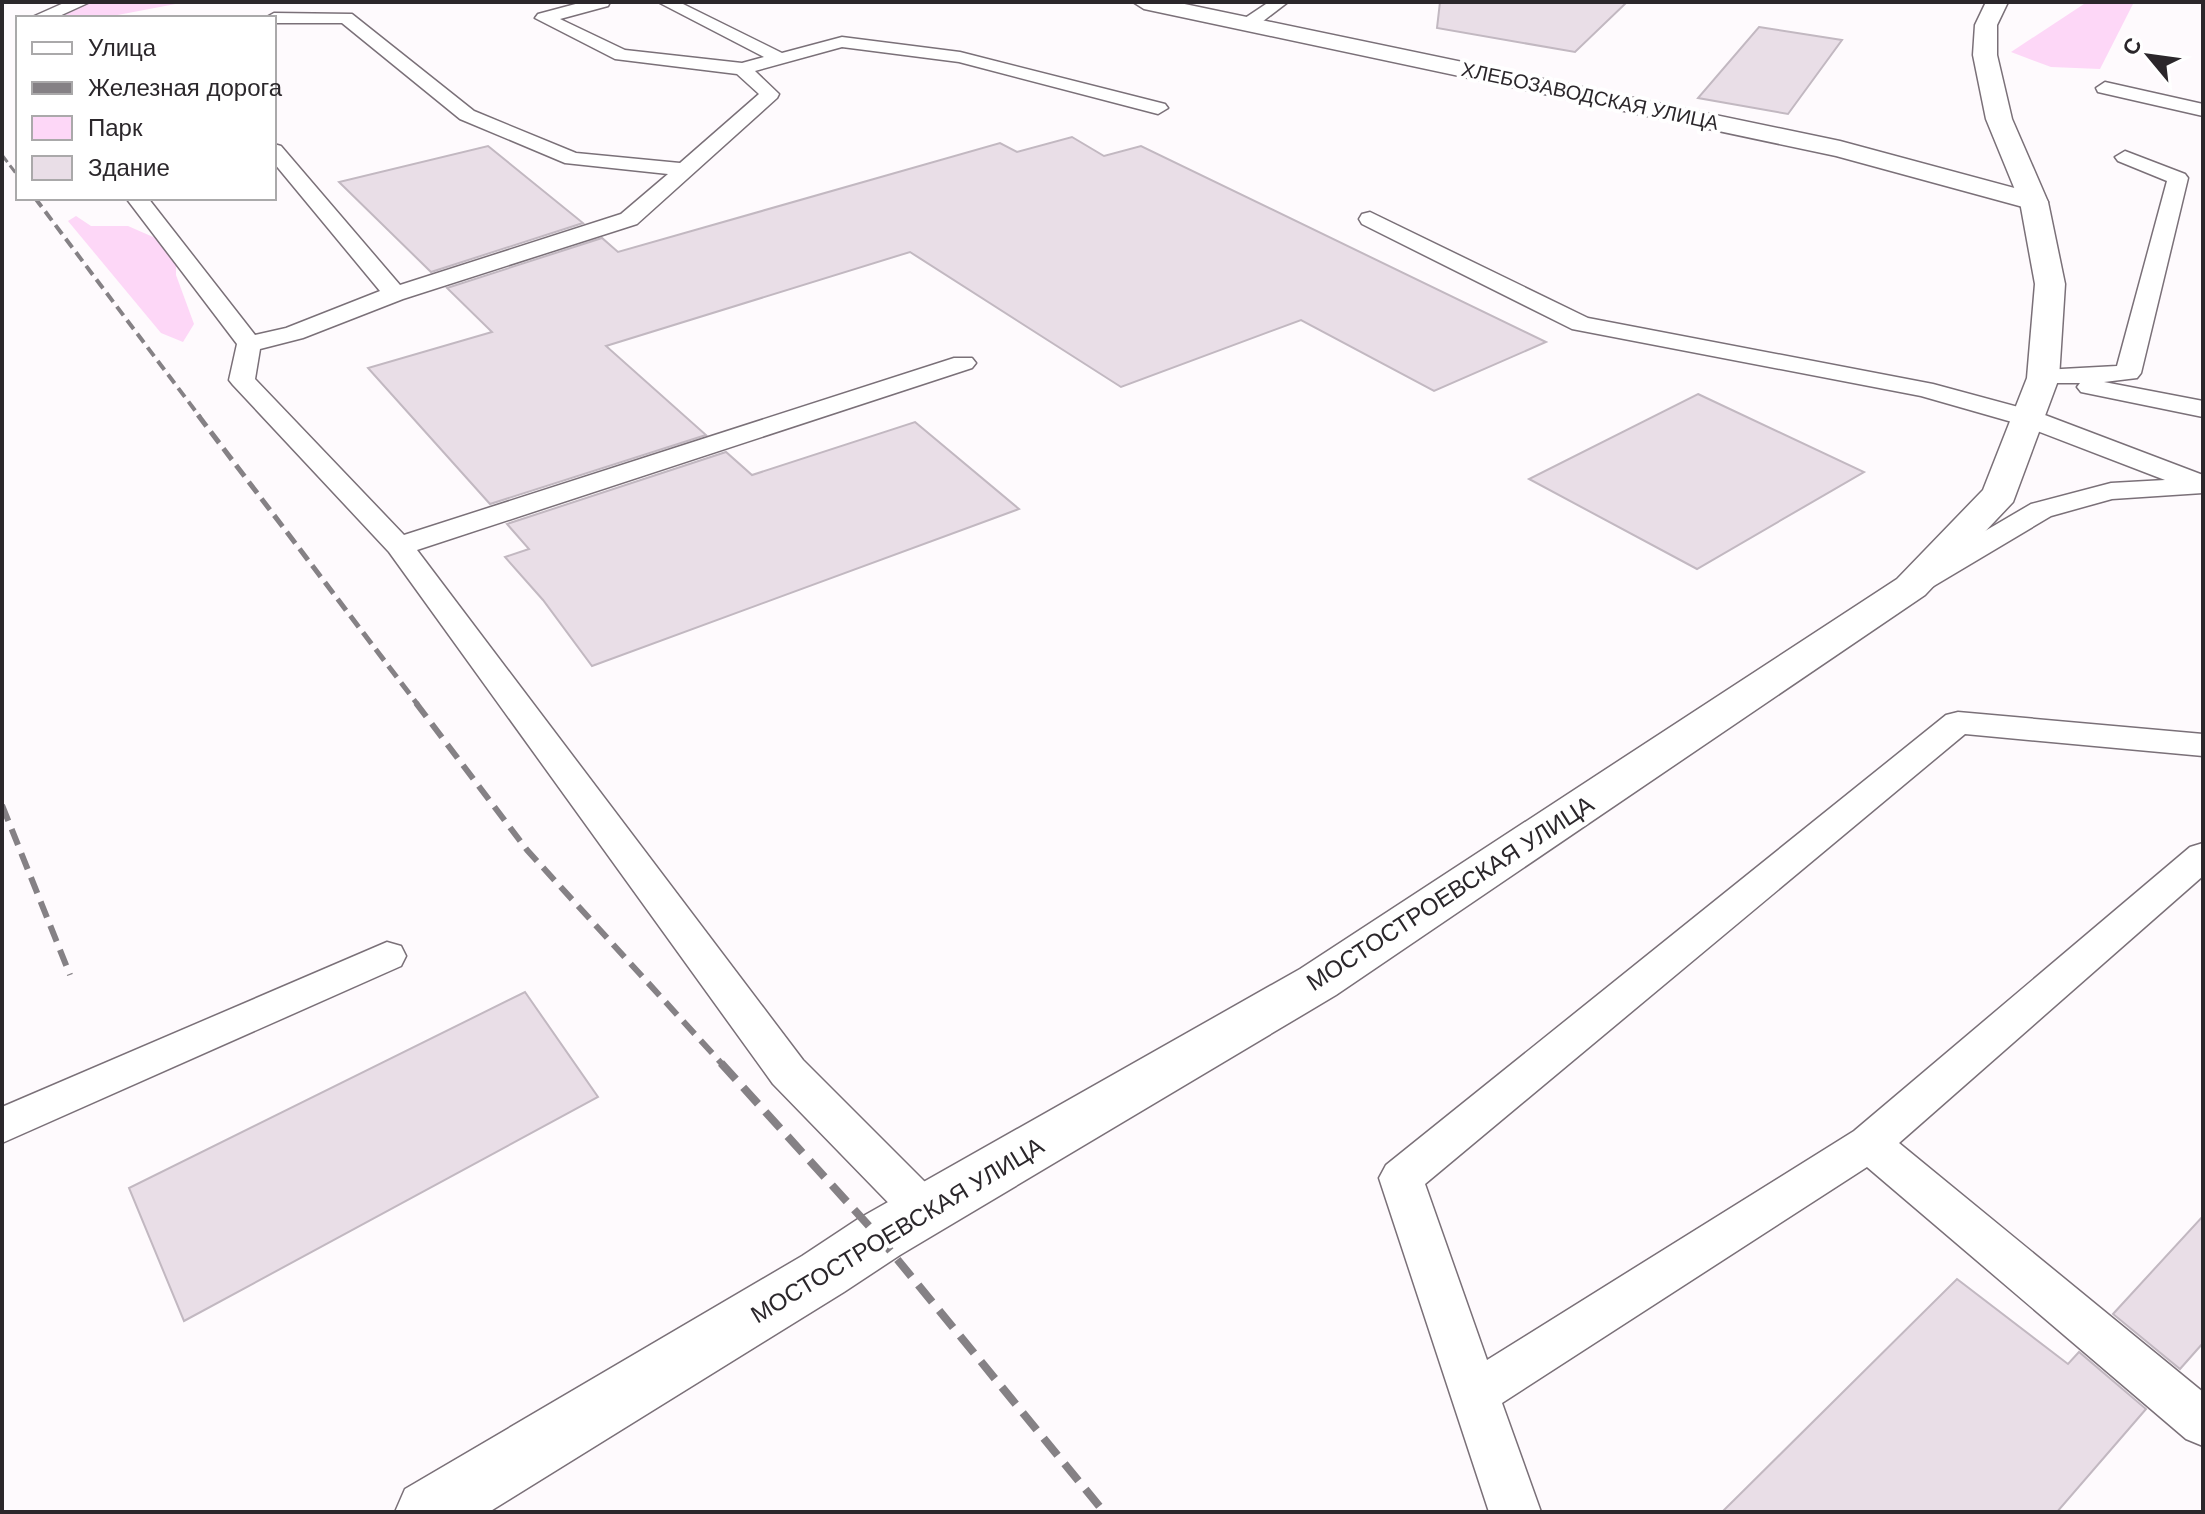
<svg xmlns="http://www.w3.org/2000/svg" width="2205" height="1514" font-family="Arial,sans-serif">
  <rect width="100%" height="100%" fill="#fefafd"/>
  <g fill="#fdd7f7">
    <path d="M91 2H186L102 18H59Z"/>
    <path d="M2087 2H2134L2100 69 2051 67 2011 52Z"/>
    <path d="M76 216 91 226H128L176 247V275L194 324 183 342 161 333 68 221Z"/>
  </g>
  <g fill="#e9dee7" stroke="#c2b8c1" stroke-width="2">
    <path d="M1440 2H1627L1575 52 1437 28Z"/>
    <path d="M1759 27 1842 40 1788 114 1698 98Z"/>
    <path d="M1072 137 1104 156 1141 146 1546 342 1434 391 1301 320 1121 387 910 252 606 346 706 435 490 504 368 368 492 332 447 288 602 238 618 252 1000 143 1017 152Z"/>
    <path d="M488 146 583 223 431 272 339 182Z"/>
    <path d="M1698 394 1864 472 1697 569 1529 479Z"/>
    <path d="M915 422 1019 509 592 666 543 600 505 557 529 549 507 524 726 452 752 475Z"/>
    <path d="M525 992 598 1097 184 1321 129 1188Z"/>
    <path d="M2203 1216V1343L2180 1369 2113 1314Z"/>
    <path d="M1957 1279 2068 1364 2079 1352 2146 1409 2057 1512H1722Z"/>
  </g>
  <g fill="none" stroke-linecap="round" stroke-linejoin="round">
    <g stroke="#7a7078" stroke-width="3">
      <g id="service">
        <path d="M66 2H90L55 18H30Z"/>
        <path d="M583 2H610L608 6 560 19 625 50 742 63 764 57 658 2H679L782 53 842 37 960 52 1165 104 1168 108 1158 114 959 62 842 47 755 71 779 94 777 98 637 224 403 299 303 338 260 349 255 379 404 535 954 358H972L976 363 972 368 417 550 803 1060 942 1199 948 1212 942 1225 926 1231 910 1225 773 1084 389 552 233 385 229 380 237 344 126 198H148L255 335 286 328 380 291 274 163V144L281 146 400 285 621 214 668 174 565 163 460 119 342 23H274V18H265L274 13 352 14 474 111 576 153 680 163 759 94 737 74 615 59 535 18 538 14Z"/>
        <path d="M1269 2H1288L1254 28H1242L1239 24 1242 20Z"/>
        <path d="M2105 82 2203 104V116L2098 92 2096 88Z"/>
        <path d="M2125 151 2185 174 2188 178 2141 373 2137 378 2104 382 2203 401V417L2081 392 2077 387 2080 383H2034L2030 378 2034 373 2043 370 2117 366 2167 181 2118 161 2115 157Z"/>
        <path d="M1370 212 1588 318 1933 384 2037 412 2203 475V493L2112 499 2051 516 1932 587 1921 590 1910 587 1906 581 1910 575 2031 504 2111 483 2165 480 2019 424 1921 396 1572 329 1362 224 1359 219 1362 214Z"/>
        <path d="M1958 712 2203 734V756L1965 734 1425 1184 1487 1360 1854 1131 2190 847 2203 843V876L1899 1143 2203 1392V1446L2186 1439 1867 1167 1502 1403 1541 1512H1489L1379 1178 1386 1165 1946 715Z"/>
        <path d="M387 942 401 946 406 956 401 966 2 1143V1107Z"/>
      </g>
    </g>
    <g stroke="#7a7078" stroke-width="3">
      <path id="minor" d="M1133 2H1175L1840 141 2044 196 2048 202 2044 208 2034 210 1836 156 1144 9Z"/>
    </g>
    <g stroke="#7a7078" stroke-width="3">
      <path id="secondary" d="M1986 2H2008L1997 25V55L2012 119 2048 202 2065 284 2059 378 2013 502 1925 595 1336 995 900 1255 844 1292 489 1512H395L405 1489 802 1256 858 1219 1300 969 1897 579 1983 490 2027 378 2035 284 2020 202 1986 119 1973 55 1975 25Z"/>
    </g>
    <use href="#service" fill="#fff" fill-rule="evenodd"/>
    <use href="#minor" fill="#fff" fill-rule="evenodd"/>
    <use href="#secondary" fill="#fff" fill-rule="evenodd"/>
    <path stroke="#858185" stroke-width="3" stroke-dasharray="9 4" stroke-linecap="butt" d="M2 155 18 176"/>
    <path stroke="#858185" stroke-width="4" stroke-dasharray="11 6" stroke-linecap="butt" d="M35 198 200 417"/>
    <path stroke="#858185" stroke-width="5" stroke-dasharray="14 7" stroke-linecap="butt" d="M198 415 418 705"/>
    <g stroke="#858185" stroke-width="6" stroke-dasharray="17 9" stroke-linecap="butt">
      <path d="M416 703 527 850 723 1065"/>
      <path d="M2 805 70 975"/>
    </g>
    <path stroke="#858185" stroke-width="8" stroke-dasharray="22 11" stroke-linecap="butt" d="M721 1063 879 1237 1104 1512"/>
  </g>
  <g text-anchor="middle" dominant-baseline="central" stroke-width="8" stroke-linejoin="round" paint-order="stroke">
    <g font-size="20" fill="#2b272b" stroke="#fff">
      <text transform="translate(1590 96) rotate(12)">ХЛЕБОЗАВОДСКАЯ УЛИЦА</text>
    </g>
    <g font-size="24" fill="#2b272b" stroke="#fff">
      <text transform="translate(1450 893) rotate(-33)">МОСТОСТРОЕВСКАЯ УЛИЦА</text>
      <text transform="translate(897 1230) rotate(-31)">МОСТОСТРОЕВСКАЯ УЛИЦА</text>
    </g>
  </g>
  <rect width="2205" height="1514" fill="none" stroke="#2b272b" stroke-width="8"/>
  <rect x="16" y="16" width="260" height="184" fill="#ffffff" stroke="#aaa9aa" stroke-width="2"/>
  <rect x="32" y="42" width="40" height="12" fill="#ffffff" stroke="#aaa9aa" stroke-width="2"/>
  <text x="88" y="56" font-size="24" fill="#2b272b">Улица</text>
  <rect x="32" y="82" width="40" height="12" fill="#858185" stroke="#aaa9aa" stroke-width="2"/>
  <text x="88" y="96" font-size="24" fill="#2b272b">Железная дорога</text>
  <rect x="32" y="116" width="40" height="24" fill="#fdd7f7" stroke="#aaa9aa" stroke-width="2"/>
  <text x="88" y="136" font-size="24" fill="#2b272b">Парк</text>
  <rect x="32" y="156" width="40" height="24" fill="#e9dee7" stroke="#aaa9aa" stroke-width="2"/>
  <text x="88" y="176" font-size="24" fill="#2b272b">Здание</text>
  <g transform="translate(2149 56) rotate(299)" stroke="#ffffff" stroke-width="6" paint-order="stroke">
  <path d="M0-6L14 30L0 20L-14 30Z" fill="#2b272b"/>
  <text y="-12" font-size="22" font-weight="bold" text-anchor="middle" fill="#2b272b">С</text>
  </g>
</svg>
